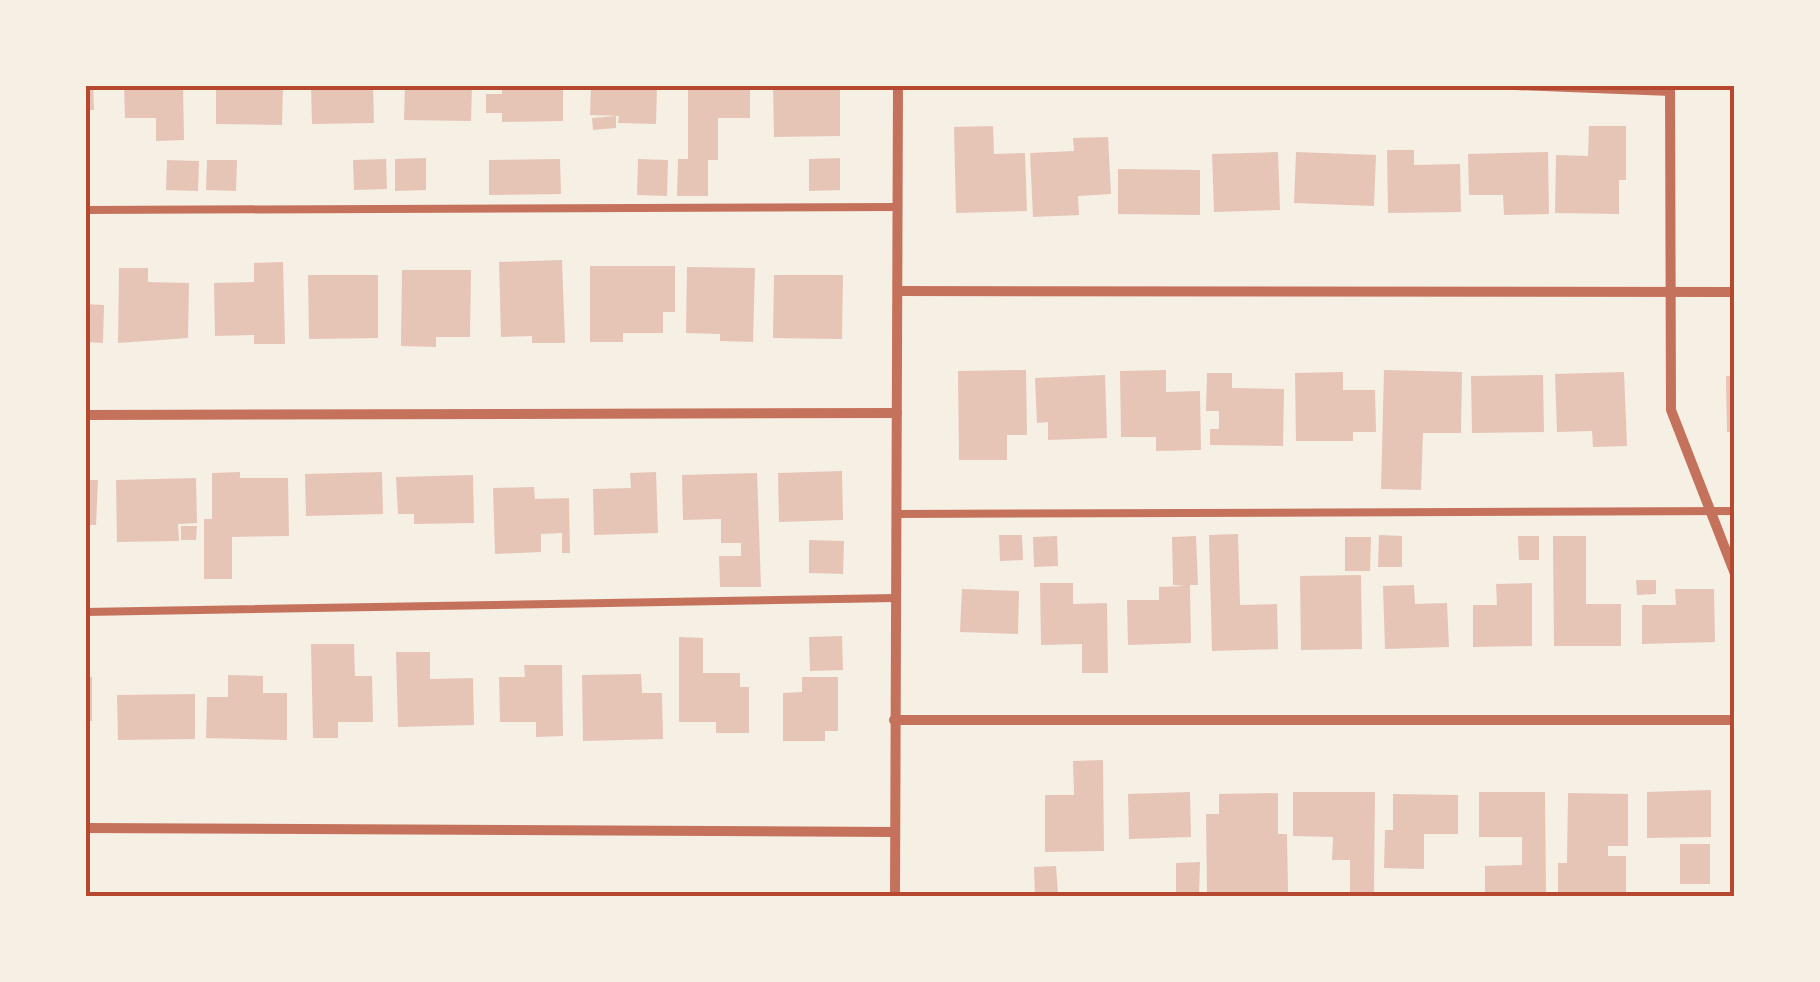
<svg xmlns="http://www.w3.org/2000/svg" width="1820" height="982" font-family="Arial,sans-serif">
  <rect width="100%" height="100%" fill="#f6efe4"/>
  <g fill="#e6c5b7">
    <path d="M85 85H93L94 110H85Z"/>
    <path d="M124 85H183L184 140 156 141V118H125Z"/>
    <path d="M216 85H283L282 125 216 124Z"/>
    <path d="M311 85H373L374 123 312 124Z"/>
    <path d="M405 85H472L471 121 404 120Z"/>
    <path d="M502 85H563V121L502 122V113H486V94H502Z"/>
    <path d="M591 85H657L656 124 618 123 619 116 590 115Z"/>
    <path d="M688 85H750V118H718V160H708V196H677L678 159H688Z"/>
    <path d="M773 85H840V136L774 137Z"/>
    <path d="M616 116V128L593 130 592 118Z"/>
    <path d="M993 126 994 154 1025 153 1027 211 956 213 954 127Z"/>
    <path d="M1589 126H1626V180H1619V214L1555 213 1556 155 1588 156Z"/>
    <path d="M1108 137 1111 194 1078 196 1079 215 1033 217 1030 153 1074 151 1073 138Z"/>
    <path d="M1387 150H1414V165L1460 164 1461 212 1388 213Z"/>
    <path d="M1278 152 1280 210 1214 212 1212 154Z"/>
    <path d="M1296 152 1376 155 1374 206 1294 203Z"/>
    <path d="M1548 152 1549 214 1504 215 1503 195H1469L1468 154Z"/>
    <path d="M426 158V190L395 191V159Z"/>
    <path d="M840 158V190L809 191V159Z"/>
    <path d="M386 159 387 189 354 190 353 160Z"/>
    <path d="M560 159 561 194 489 195V160Z"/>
    <path d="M638 159 668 160 667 196 637 195Z"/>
    <path d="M167 160 199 161 198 191 166 190Z"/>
    <path d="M207 160H237L236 191 206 190Z"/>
    <path d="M1118 169 1200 170V215L1118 214Z"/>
    <path d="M562 260 565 343H532V336L501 337 499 262Z"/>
    <path d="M283 262 285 344H254V335L215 336 214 283 254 282V263Z"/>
    <path d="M590 266H675V312H663V333H623V342H590Z"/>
    <path d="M687 267 755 268 753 342 720 341V334L686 333Z"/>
    <path d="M119 268H148V282L189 283 188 338 118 343Z"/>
    <path d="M402 270H471L470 337H436V347L401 346Z"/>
    <path d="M308 275H378V338L309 339Z"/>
    <path d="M774 275H843L842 339 773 338Z"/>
    <path d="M85 304 104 305 103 343 85 342Z"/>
    <path d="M1026 370 1027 435H1007V460H959L958 371Z"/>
    <path d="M1166 370V392L1200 391 1201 450 1156 451V437H1121L1120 371Z"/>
    <path d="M1384 370 1462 372 1461 433H1423L1421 490 1381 489Z"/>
    <path d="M1343 372V390H1375L1376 432H1353V441H1296L1295 373Z"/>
    <path d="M1624 372 1627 446 1593 447 1592 431 1557 432 1555 374Z"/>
    <path d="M1207 373H1232V388L1284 389 1283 446 1210 445V429H1219V411H1206Z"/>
    <path d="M1105 375 1107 438 1048 440V422L1037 423 1035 378Z"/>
    <path d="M1543 375 1544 432 1472 433 1471 376Z"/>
    <path d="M1726 376H1735V432H1727Z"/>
    <path d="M842 471 843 520 779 522 778 473Z"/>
    <path d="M240 472V478H288L289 536 232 537V579H204V519H212V473Z"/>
    <path d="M382 472 383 514 306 516 305 474Z"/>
    <path d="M656 472 658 533 594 535 593 489 631 488 630 473Z"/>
    <path d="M757 473 761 587H720L719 556H741V543H721V519L683 520 682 475Z"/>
    <path d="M473 475 474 523 414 524V514H398L396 477Z"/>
    <path d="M196 478 197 523 178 524 179 541 117 542 116 480Z"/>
    <path d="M85 480H98L96 525H85Z"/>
    <path d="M534 487 535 499 569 498 570 553H562V533L541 534V552L495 554 493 488Z"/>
    <path d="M181 526H197L196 540H181Z"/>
    <path d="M1238 534 1240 605 1277 604 1278 649 1212 651 1209 535Z"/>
    <path d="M999 535H1022L1023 560 1000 561Z"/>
    <path d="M1379 535 1402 536V567H1378Z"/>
    <path d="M1057 536 1058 566 1034 567 1033 537Z"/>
    <path d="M1196 536 1198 585H1190L1191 643 1128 645 1127 600H1159V587L1185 586 1173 585 1172 537Z"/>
    <path d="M1518 536H1539V560H1519Z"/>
    <path d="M1553 536H1586V604H1621V646H1554Z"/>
    <path d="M1345 537H1371L1370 571H1345Z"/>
    <path d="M809 540 844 541 843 574 809 573Z"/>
    <path d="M1361 575 1362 649 1301 650 1300 576Z"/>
    <path d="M1636 580H1656V594L1637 595Z"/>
    <path d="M1040 583H1073V604L1107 603 1108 673H1082V644L1041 645Z"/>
    <path d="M1532 583V646L1473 647V605H1497L1496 584Z"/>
    <path d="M1414 585 1415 604 1447 603 1449 647 1385 649 1383 586Z"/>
    <path d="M962 589 1019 591 1018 634 960 632Z"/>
    <path d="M1675 589H1714L1715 642 1642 644V605H1676Z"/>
    <path d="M842 636 843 670 810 671 809 637Z"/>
    <path d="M679 637 703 638V673H740V687H749V733H716V722H679Z"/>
    <path d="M311 644H354L355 676H372L373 722H338V738H313Z"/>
    <path d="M396 652H430V679L473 678 474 725 398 727Z"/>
    <path d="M524 665H562L563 736 536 737V722H500L499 677H525Z"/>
    <path d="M641 674 642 693H662L663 739 583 741 582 675Z"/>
    <path d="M228 675 263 676V693H287V740L206 738 207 697H228Z"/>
    <rect x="85" y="677" width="7" height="44"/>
    <path d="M802 677H838V731H825V741H783V693L802 692Z"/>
    <path d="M195 694V739L118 740 117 695Z"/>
    <path d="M1103 760 1104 851 1045 852V795H1074L1073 761Z"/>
    <path d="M1711 790V837L1647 838V792Z"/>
    <path d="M1190 792 1191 837 1129 839 1128 794Z"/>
    <path d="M1293 792H1375L1374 894H1350V860H1332L1333 837 1293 836Z"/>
    <path d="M1479 792H1545L1546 895 1485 896V866L1522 865V837H1479Z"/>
    <path d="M1278 793V834H1287L1288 892 1207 893 1206 814H1219V794Z"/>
    <path d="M1568 793 1628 794V846H1608V856H1626V895H1558V863H1567Z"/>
    <path d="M1393 794 1458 795V834H1424V869L1384 868 1385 830H1393Z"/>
    <rect x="1680" y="844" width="30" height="40"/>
    <path d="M1200 862 1199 895 1176 894V863Z"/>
    <path d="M1056 866 1058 895 1035 896 1034 867Z"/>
  </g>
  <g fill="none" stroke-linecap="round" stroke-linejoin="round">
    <g stroke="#c5725c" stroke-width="8">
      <path d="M1489 85 1671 92"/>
      <path d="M85 210 898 207"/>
      <path d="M896 514 1735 511"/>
      <path d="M85 612 896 598"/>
    </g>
    <g stroke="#c5725c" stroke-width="10">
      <path d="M1670 85 1671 410 1735 574"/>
      <path d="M899 291 1735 292"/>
      <path d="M85 415 897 413"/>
      <path d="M894 720H1735"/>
      <path d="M85 828 895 832"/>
      <path d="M895 897 898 85"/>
    </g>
  </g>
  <rect width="1820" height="982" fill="none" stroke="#f6efe4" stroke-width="175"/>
  <rect x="88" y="88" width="1644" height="806" fill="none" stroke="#b5482f" stroke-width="4"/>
</svg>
